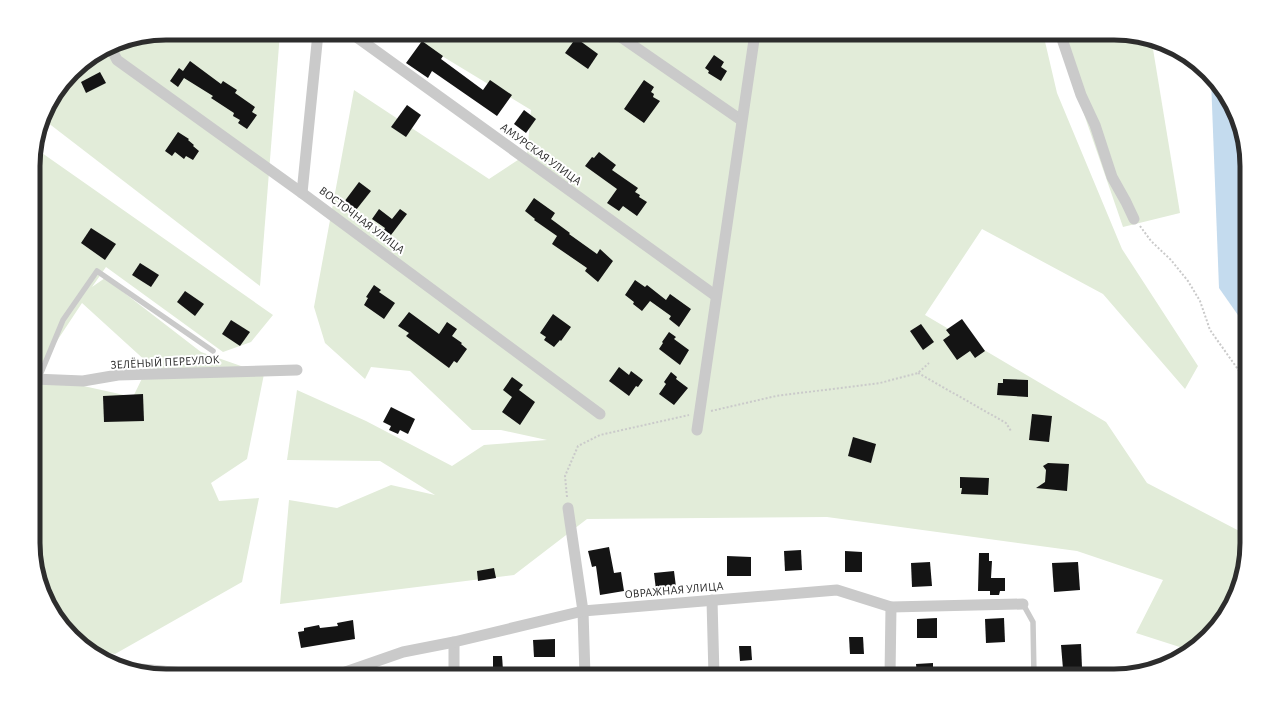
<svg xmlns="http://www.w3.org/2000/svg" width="1280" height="709" font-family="'Alegreya Sans',sans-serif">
  <rect width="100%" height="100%" fill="#fff"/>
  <g fill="#e2ecd9">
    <path d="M166 33H280L260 286 43 119 47 107 78 66 115 43Z"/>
    <path d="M404 33H1043L1057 93 1122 249 1198 366 1185 389 1103 294 982 229 925 315 1106 422 1147 483 1247 535V552L1229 609 1189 650 1136 633 1163 580 1077 551 827 517 587 519 514 575 280 604 289 500 337 508 391 485 435 495 380 461 287 460 297 390 366 421 452 466 484 445 547 440 501 430H472L410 371 371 367 365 379 325 343 314 307 354 90 489 179 527 154 531 110Z"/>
    <path d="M1056 33H1114L1152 43 1180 213 1123 227Z"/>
    <path d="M35 146 42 153 273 315 251 342 223 352 106 267 92 287 105 278 201 352 264 374 247 459 211 483 219 501 259 498 242 582 115 654 90 649 56 617 34 560V375L133 397 149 364 82 303 41 365 34 366Z"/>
  </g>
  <path fill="#c4dbee" d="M1211 79 1225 92 1247 157V328L1219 288Z"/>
  <g fill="#141414">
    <path d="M576 38 598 54 588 69 565 53Z"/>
    <path d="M422 41 443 56 441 59 483 90 490 80 512 95 497 116 432 71 428 78 406 63Z"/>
    <path d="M714 55 724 62 721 67 727 71 721 81 708 73 709 71 705 68Z"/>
    <path d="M190 61 221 84 223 81 237 90 235 93 255 107 252 112 257 115 247 129 238 123 240 120 233 116 234 113 211 98 213 96 184 78 178 87 170 81 179 68 183 71Z"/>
    <path d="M100 72 106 83 86 93 81 82Z"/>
    <path d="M644 80 654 87 651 92 654 94 653 97 660 101 644 123 624 109Z"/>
    <path d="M407 105 421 115 406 137 391 127Z"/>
    <path d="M524 110 536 119 526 133 514 124Z"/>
    <path d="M178 132 189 139 188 140 194 145 193 146 199 151 193 160 186 156 184 159 175 152 172 156 165 151Z"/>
    <path d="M599 152 616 165 612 170 638 188 635 192 640 195 639 197 647 202 637 216 623 206 619 211 607 203 617 189 585 166 592 157 594 158Z"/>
    <path d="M359 182 371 191 356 210 344 202Z"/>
    <path d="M534 198 555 213 551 219 570 233 569 234 597 254 600 249 613 261 598 282 585 271 587 268 552 244 557 236 534 220 535 219 525 211Z"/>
    <path d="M379 209 392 219 400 209 407 214 391 235 384 230 385 228 372 219Z"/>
    <path d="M91 228 116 244 105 260 81 243Z"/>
    <path d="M140 263 159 275 151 287 132 275Z"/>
    <path d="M635 280 645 287 647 285 666 300 670 294 691 309 679 327 669 319 671 316 650 301 642 311 633 304 634 302 625 295Z"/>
    <path d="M374 285 381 290 379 292 395 303 384 319 364 305 368 298 366 297Z"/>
    <path d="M185 291 204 304 195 316 177 302Z"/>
    <path d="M409 312 439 334 447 322 457 329 452 336 462 343 461 344 467 349 457 363 454 361 449 368 406 336 409 333 398 326Z"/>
    <path d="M553 314 571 327 561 341 560 340 554 347 544 340 546 337 540 333Z"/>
    <path d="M962 319 985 351 975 358 970 351 957 360 943 340 950 335 946 330Z"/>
    <path d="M231 320 250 332 240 346 222 334Z"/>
    <path d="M921 324 934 342 923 350 910 331Z"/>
    <path d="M669 332 676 337 674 339 689 350 680 365 659 349 663 343 662 342Z"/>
    <path d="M619 367 629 375 631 371 643 380 638 387 636 386 629 396 609 381Z"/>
    <path d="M671 372 677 377 676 379 688 388 674 405 659 394 666 384 664 382Z"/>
    <path d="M512 377 523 385 519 390 535 402 520 425 502 412 512 397 503 390Z"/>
    <path d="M1003 379 1028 380V397L997 395 998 383H1003Z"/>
    <path d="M143 394 144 421 104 422 103 396Z"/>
    <path d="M391 407 415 419 408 434 400 430 398 434 389 430 391 426 383 422Z"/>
    <path d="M1032 414 1052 416 1049 442 1029 440Z"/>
    <path d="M853 437 876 444 871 463 848 456Z"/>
    <path d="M1048 463 1069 464 1067 491 1036 488 1045 482 1046 470 1043 466Z"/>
    <path d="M960 477 989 478 988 495 961 494 962 488H960Z"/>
    <path d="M609 547 614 573 621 572 624 591 600 595 596 566 592 567 588 551Z"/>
    <path d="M801 550 802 570 785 571 784 551Z"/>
    <path d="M845 551 862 552V572H845Z"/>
    <path d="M979 553H989V561H992L991 578H1005V591H1000L999 595H990V591H978Z"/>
    <path d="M727 556 751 557V576H727Z"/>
    <path d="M930 562 932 586 912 587 911 563Z"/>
    <path d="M1078 562 1080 590 1054 592 1052 563Z"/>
    <path d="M494 568 496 578 478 581 477 571Z"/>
    <path d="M674 571 676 587 656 590 654 573Z"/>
    <path d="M937 618V638H917V619Z"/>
    <path d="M1004 618 1005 642 986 643 985 619Z"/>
    <path d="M353 620 355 639 301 648 298 632 304 631V628L319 625 320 628 338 626 337 623Z"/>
    <path d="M849 637H863L864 654H850Z"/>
    <path d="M555 639V657H534L533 640Z"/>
    <path d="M1081 644 1082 668 1063 669 1061 645Z"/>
    <path d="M739 646H751L752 660 740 661Z"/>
    <path d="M493 656H502L503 670 493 671Z"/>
    <path d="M933 663V676H917L916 664Z"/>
  </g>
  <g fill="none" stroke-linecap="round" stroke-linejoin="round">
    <g stroke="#cacaca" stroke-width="2" stroke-dasharray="2 2" stroke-linecap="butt">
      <path d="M1140 226 1151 241 1171 260 1188 281 1200 301 1210 330 1247 382"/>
      <path d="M918 373 1006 423 1011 431"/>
      <path d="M711 411 776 396 880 383 918 373 929 363"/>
      <path d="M567 497 565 476 578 446 600 435 689 415"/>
    </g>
    <g stroke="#cacaca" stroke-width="5.5">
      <path d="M38 380 63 320 97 271 213 351"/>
      <path d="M1023 604 1033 622 1034 676"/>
    </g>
    <g stroke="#cacaca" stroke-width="11">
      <path d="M351 33 716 296"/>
      <path d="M615 33 741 120"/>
      <path d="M1060 33 1081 95 1095 125 1112 177 1126 202 1134 219"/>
      <path d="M110 46 117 60 302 193 600 414"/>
      <path d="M302 193 318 33"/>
      <path d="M34 379 83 381 118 375 297 370"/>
      <path d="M697 430 755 33"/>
      <path d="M568 508 583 611 585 676"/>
      <path d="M712 600 714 676"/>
      <path d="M454 642V676"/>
      <path d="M140 669 216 676"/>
      <path d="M334 676 403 652 454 642 583 611 837 590 891 607 1023 604"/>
      <path d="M890 676 891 607"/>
    </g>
  </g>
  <g text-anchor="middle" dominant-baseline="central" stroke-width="4" stroke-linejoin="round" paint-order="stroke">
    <g font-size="12" fill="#2d2d2d" stroke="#fff">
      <text transform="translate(541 154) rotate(36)">АМУРСКАЯ УЛИЦА</text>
      <text transform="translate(362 220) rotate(37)">ВОСТОЧНАЯ УЛИЦА</text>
      <text transform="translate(165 362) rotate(-3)">ЗЕЛЁНЫЙ ПЕРЕУЛОК</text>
      <text transform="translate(674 590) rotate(-5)">ОВРАЖНАЯ УЛИЦА</text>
    </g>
  </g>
  <path d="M0 0H1280V709H0ZM166 40H1114A126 126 0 0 1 1240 166V543A126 126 0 0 1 1114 669H166A126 126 0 0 1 40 543V166A126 126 0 0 1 166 40Z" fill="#fff" fill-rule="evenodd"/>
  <path fill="none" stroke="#2d2d2d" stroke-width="5" d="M166 40H1114A126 126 0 0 1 1240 166V543A126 126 0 0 1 1114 669H166A126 126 0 0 1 40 543V166A126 126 0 0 1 166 40Z"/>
</svg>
